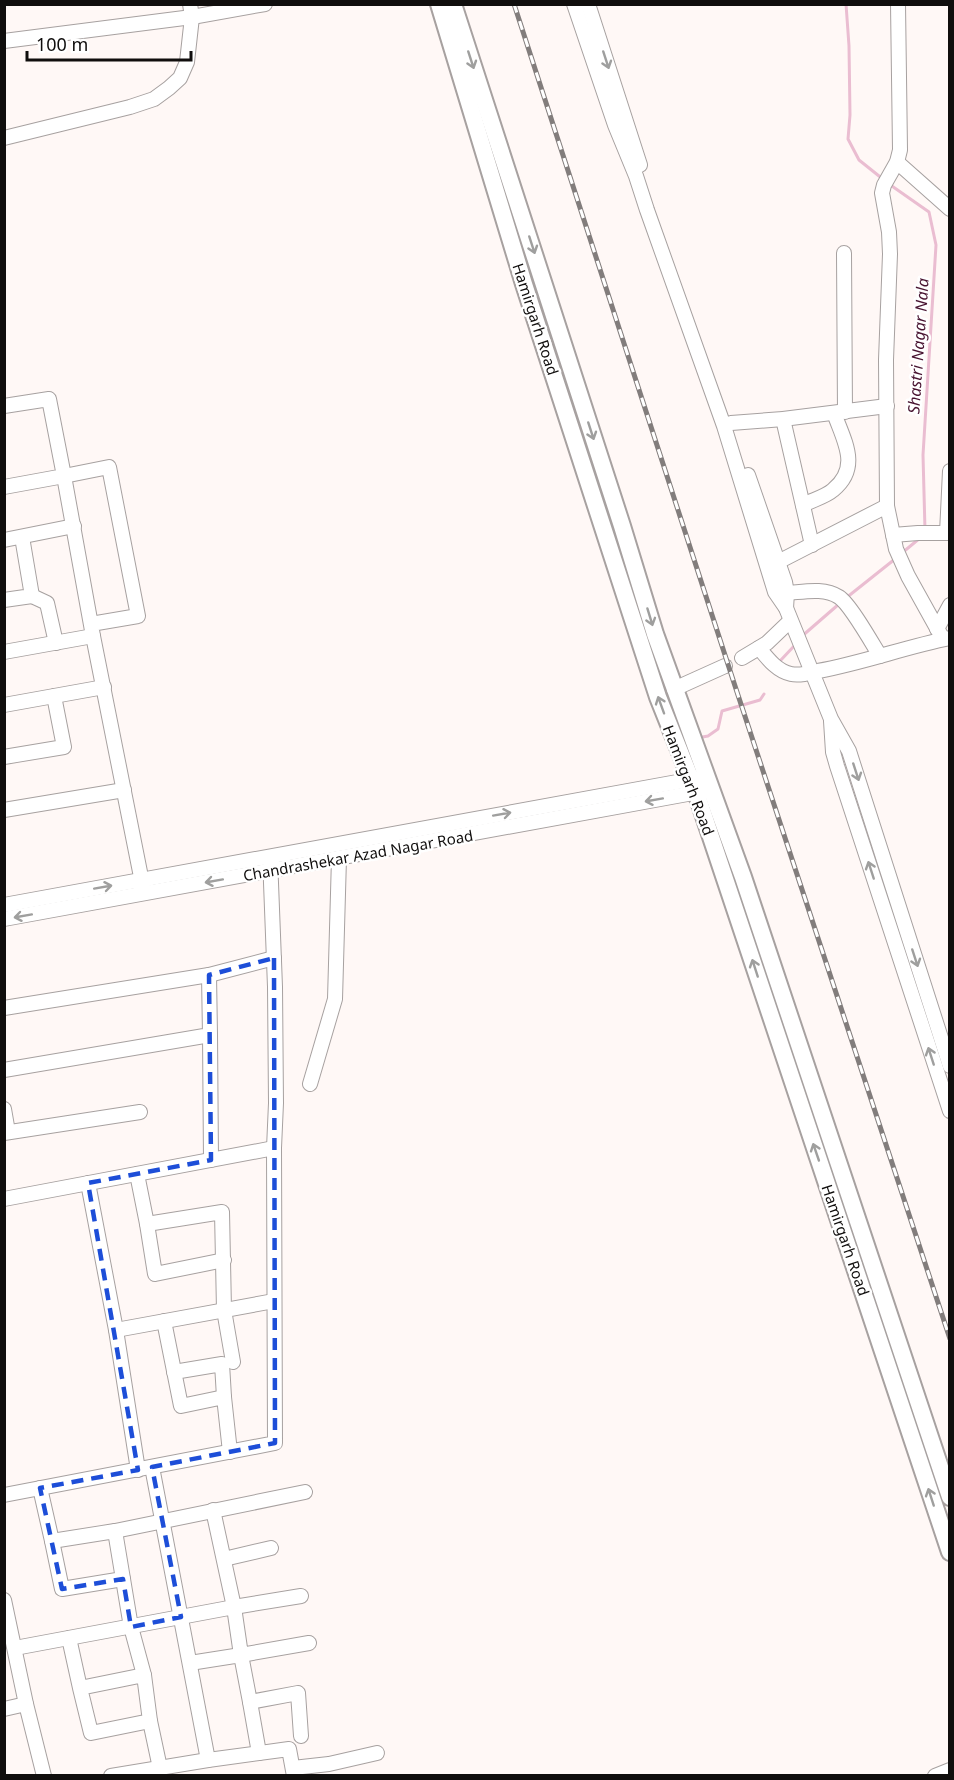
<svg xmlns="http://www.w3.org/2000/svg" width="954" height="1780" font-family="'Noto Sans',sans-serif">
  <rect width="100%" height="100%" fill="#fff8f6"/>
  <g fill="none" stroke-linecap="round" stroke-linejoin="round">
    <g stroke="#eabdd1" stroke-width="3">
      <path d="M846 4 849 46 850 115 848 139 859 160 884 180"/>
      <path d="M889 184 929 212 936 245 923 455 925 530"/>
      <path d="M902 553 920 538"/>
      <path d="M846 598 895 559"/>
      <path d="M801 637 839 604"/>
      <path d="M780 661 795 645"/>
      <path d="M697 738 708 736 718 729 722 711 760 700 764 694"/>
    </g>
    <g stroke="#a7a1a0" stroke-width="16">
      <g id="minor">
        <path d="M574 4 615 125 636 176 647 210 724 426 775 592 786 608 831 719 849 751 950 1066"/>
        <path d="M588 4 640 165"/>
        <path d="M898 4 900 150 897 162 884 185 882 193 889 232 890 254 886 360 887 506 896 549 908 576 943 639"/>
        <path d="M4 41 192 17 265 4"/>
        <path d="M4 138 130 107 154 99 169 88 180 78 187 62 192 17 190 4"/>
        <path d="M897 162 950 209"/>
        <path d="M844 253 845 412"/>
        <path d="M4 406 49 399 64 476 4 487"/>
        <path d="M783 419 812 545"/>
        <path d="M731 423 783 419 887 406"/>
        <path d="M748 475 785 582 787 593 786 608"/>
        <path d="M803 505C812 500 825 497 833 490 861 467 844 441 834 413"/>
        <path d="M947 533 950 471"/>
        <path d="M893 535 918 533H950"/>
        <path d="M4 540 74 526"/>
        <path d="M778 562 887 506"/>
        <path d="M787 593C803 592 824 587 839 597 850 604 872 643 880 656"/>
        <path d="M32 596 47 603 56 643"/>
        <path d="M4 600 32 596 22 537"/>
        <path d="M937 629 950 605"/>
        <path d="M93 636 143 887"/>
        <path d="M759 648C768 659 777 671 791 674 801 676 809 673 818 671 863 663 905 647 950 638"/>
        <path d="M4 652 93 636 64 476 109 467 138 616 91 624"/>
        <path d="M742 658 767 643 790 621"/>
        <path d="M674 689 725 666"/>
        <path d="M4 705 104 687"/>
        <path d="M831 721 833 752 837 766 950 1111"/>
        <path d="M4 757 64 747 54 696"/>
        <path d="M4 810 124 790"/>
        <path d="M4 905 699 778"/>
        <path d="M4 919 704 791"/>
        <path d="M4 1008 209 975 274 958"/>
        <path d="M210 1035 211 1160"/>
        <path d="M4 1070 210 1035 209 975"/>
        <path d="M310 1084 335 999 339 858"/>
        <path d="M4 1109 8 1132"/>
        <path d="M4 1133 140 1112"/>
        <path d="M137 1174 147 1224 222 1212 224 1310 233 1362"/>
        <path d="M88 1183 116 1330 138 1470"/>
        <path d="M4 1199 274 1148"/>
        <path d="M147 1224 155 1274 224 1260"/>
        <path d="M164 1321 181 1406 224 1397 230 1452"/>
        <path d="M116 1330 274 1301"/>
        <path d="M174 1372 222 1364 224 1397"/>
        <path d="M152 1467 208 1760"/>
        <path d="M40 1488 52 1541 115 1531 131 1627 144 1675"/>
        <path d="M4 1495 275 1443 274 1148 276 1103 275 987 270 857"/>
        <path d="M213 1510 234 1607 301 1596"/>
        <path d="M115 1531 305 1492"/>
        <path d="M52 1541 62 1589 123 1579"/>
        <path d="M224 1559 271 1548"/>
        <path d="M4 1600 26 1704 44 1776"/>
        <path d="M69 1638 80 1688 144 1675 150 1721 91 1733 80 1688"/>
        <path d="M15 1648 234 1607 241 1655 309 1643"/>
        <path d="M190 1663 241 1655 250 1702 298 1693 301 1736"/>
        <path d="M250 1702 259 1753"/>
        <path d="M4 1709 26 1704"/>
        <path d="M150 1721 160 1768"/>
        <path d="M293 1768 329 1764 377 1753"/>
        <path d="M111 1776 208 1760 289 1749 294 1776"/>
        <path d="M935 1776 950 1770"/>
      </g>
    </g>
    <g stroke="#a7a1a0" stroke-width="20">
      <g id="major">
        <path d="M439 4 524 284 658 697 696 792 950 1552"/>
        <path d="M453 4 622 526 655 634 743 877 950 1497"/>
      </g>
    </g>
    <use href="#minor" stroke="#fff" stroke-width="14"/>
    <use href="#major" stroke="#fff" stroke-width="16"/>
    <g stroke="#827d7c" stroke-width="5">
      <path id="rail" d="M514 4 736 689 950 1339"/>
    </g>
    <use href="#rail" stroke="#fff" stroke-width="3" stroke-dasharray="9" stroke-linecap="butt"/>
  </g>
  <defs><path id="oneway-shaft" d="M-6 0H5M1.5-3L5.5 0L1.5 3" fill="none" stroke-width="1.6" stroke-linecap="round" stroke-linejoin="round" transform="scale(1.5)"/></defs>
  <g stroke="#9f9f9e">
    <use href="#oneway-shaft" transform="translate(471 60) rotate(72)"/>
    <use href="#oneway-shaft" transform="translate(606 60) rotate(72)"/>
    <use href="#oneway-shaft" transform="translate(532 245) rotate(72)"/>
    <use href="#oneway-shaft" transform="translate(591 431) rotate(72)"/>
    <use href="#oneway-shaft" transform="translate(650 617) rotate(73)"/>
    <use href="#oneway-shaft" transform="translate(661 705) rotate(-110)"/>
    <use href="#oneway-shaft" transform="translate(856 772) rotate(72)"/>
    <use href="#oneway-shaft" transform="translate(654 800) rotate(170)"/>
    <use href="#oneway-shaft" transform="translate(502 814) rotate(-10)"/>
    <use href="#oneway-shaft" transform="translate(871 870) rotate(-108)"/>
    <use href="#oneway-shaft" transform="translate(214 881) rotate(170)"/>
    <use href="#oneway-shaft" transform="translate(103 887) rotate(-10)"/>
    <use href="#oneway-shaft" transform="translate(23 916) rotate(170)"/>
    <use href="#oneway-shaft" transform="translate(915 958) rotate(72)"/>
    <use href="#oneway-shaft" transform="translate(755 968) rotate(-108)"/>
    <use href="#oneway-shaft" transform="translate(931 1056) rotate(-108)"/>
    <use href="#oneway-shaft" transform="translate(816 1152) rotate(-109)"/>
    <use href="#oneway-shaft" transform="translate(931 1497) rotate(-108)"/>
  </g>
  <path fill="none" stroke="#1d4ed8" stroke-width="4.5" stroke-dasharray="12 8" stroke-linejoin="round" d="M274 958 275 1443 152 1467 181 1617 131 1627 123 1579 62 1589 40 1488 138 1470 88 1183 211 1160 209 975Z"/>
  <g text-anchor="middle" dominant-baseline="central" stroke-width="5" stroke-linejoin="round" paint-order="stroke">
    <g font-size="15" fill="#100e0d" stroke="#fff">
      <text transform="translate(536 319) rotate(72)">Hamirgarh Road</text>
      <text transform="translate(689 780) rotate(69)">Hamirgarh Road</text>
      <text transform="translate(358 855) rotate(-10)">Chandrashekar Azad Nagar Road</text>
      <text transform="translate(846 1240) rotate(71)">Hamirgarh Road</text>
    </g>
    <g font-size="16" font-style="italic" fill="#481431" stroke="#fff">
      <text transform="translate(918 346) rotate(-86)">Shastri Nagar Nala</text>
    </g>
  </g>
  <rect width="954" height="1780" fill="none" stroke="#100e0d" stroke-width="12"/>
  <path d="M27 51v9h164v-9" fill="none" stroke="#100e0d" stroke-width="3"/>
  <text x="36" y="51" font-size="18" fill="#100e0d" stroke="#ffffff" stroke-width="4.5" paint-order="stroke">100 m</text>
</svg>
